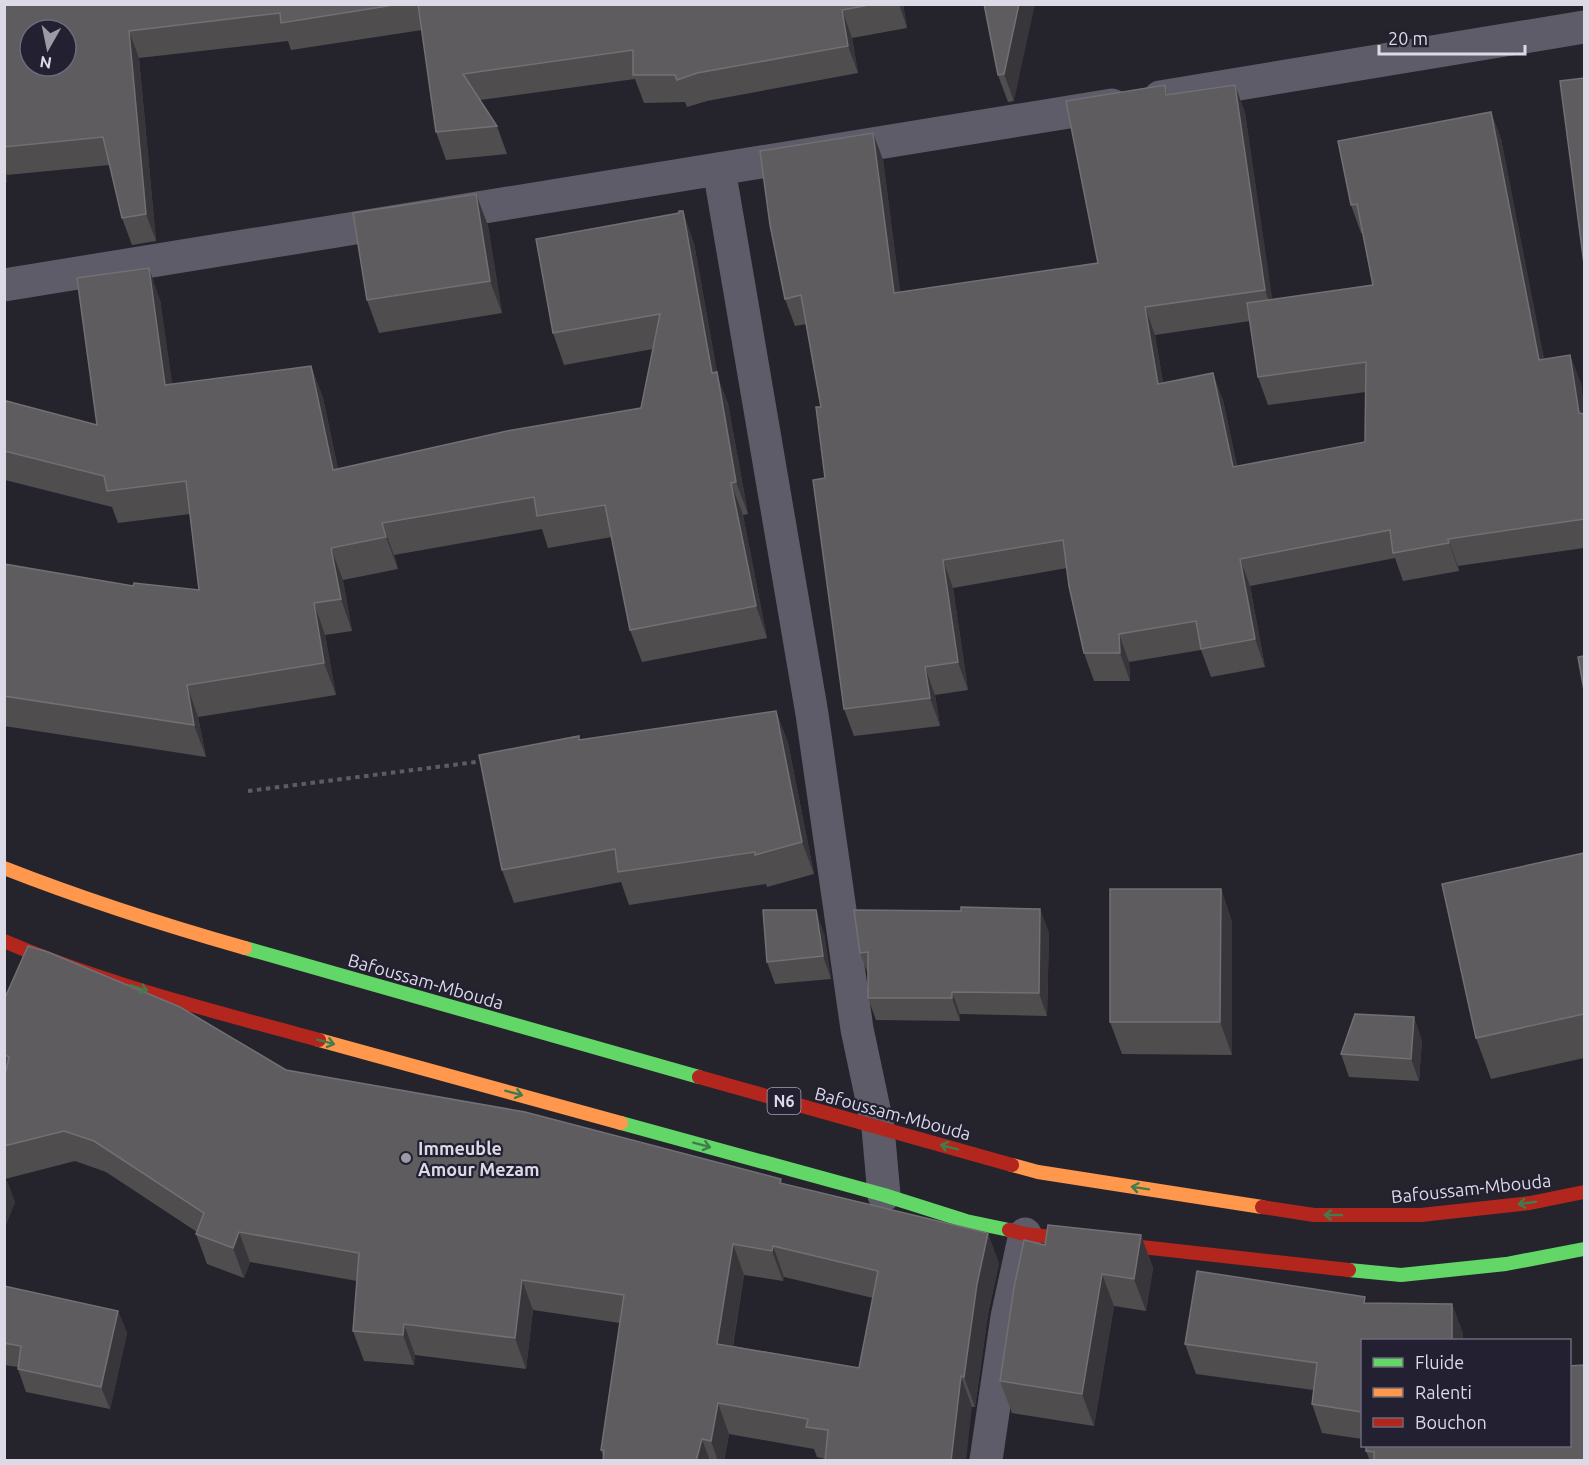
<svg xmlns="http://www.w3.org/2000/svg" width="1589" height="1465" font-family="Ubuntu,sans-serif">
  <rect width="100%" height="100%" fill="#25242d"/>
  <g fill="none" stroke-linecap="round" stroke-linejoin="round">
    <path stroke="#5d5c66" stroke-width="4" stroke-dasharray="4.5 4.5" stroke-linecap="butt" d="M248 791 484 761"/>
    <g stroke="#5d5c68" stroke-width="33">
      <path d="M1160 97 1584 27"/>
      <path d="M719 169 812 714 857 1029 878 1128 884 1195"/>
      <path d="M4 285 1112 105"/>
      <path d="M986 1460 1007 1317 1025 1234"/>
    </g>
    <g stroke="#63d668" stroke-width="14">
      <path d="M245 948 699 1077"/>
      <path d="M621 1123 884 1195 966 1221 1009 1230"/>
      <path d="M1349 1270 1401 1275 1506 1264 1584 1249"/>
    </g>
    <g stroke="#ff974d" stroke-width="14">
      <path d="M4 868C83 899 164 925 245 948"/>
      <path d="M319 1040 621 1123"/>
      <path d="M1012 1165 1038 1172 1262 1207"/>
    </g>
    <g stroke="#b3261e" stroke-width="14">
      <path d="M4 941C104 984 213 1011 319 1040"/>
      <path d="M699 1077 1012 1165"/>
      <path d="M1262 1207 1314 1215H1421L1530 1203 1584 1192"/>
      <path d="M1009 1230 1025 1234 1349 1270"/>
    </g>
  </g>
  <g fill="#4f4d4e" fill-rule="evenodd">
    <path d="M4 4H903L907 28 852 38 858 73 707 101 687 107 685 102 644 103 635 79 480 100 497 126 507 154 446 160 436 132 422 30 291 50 288 41 139 58 156 241 132 245 122 218 110 165 7 175V182H4Z"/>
    <path d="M984 4 1014 101 1008 102 998 75Z"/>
    <path d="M1165 85 1168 95 1235 85 1245 113 1272 300 1373 285 1363 233H1361L1351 205 1491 112 1501 139 1544 360 1581 383 1584 411V548L1458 566 1459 571 1403 581 1395 558 1250 586 1265 667 1211 677 1201 650 1129 662 1130 681H1094L1084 653 1067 568 953 588 968 690 935 695 940 726 854 736 844 709 825 478 821 407 806 324 795 326 785 299 873 133 883 160 900 292 1098 263ZM1250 321 1258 377 1268 405 1366 392 1365 442 1237 466 1223 400 1163 383 1155 335Z"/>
    <path d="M476 194 488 226 502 313 379 333 367 300Z"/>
    <path d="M694 243 718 378 728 404 748 514 743 515 767 638 642 662 630 630 612 537 548 548 542 529 394 555 398 569 343 580 352 631 325 635 336 695 198 717 206 757 4 726V564L133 586 199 590 190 514 118 523 112 507 5 480 4 405 97 425 160 300 172 384 311 366 323 398 338 469 641 408 653 349 564 365 553 333Z"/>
    <path d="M776 711 788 743 814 874 767 887 766 884 629 905 621 882 514 903 502 870 580 740Z"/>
    <path d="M1584 853V1058L1491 1079 1476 1038Z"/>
    <path d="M1221 889 1232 922V1055L1122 1054 1110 1022Z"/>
    <path d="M1049 932 1047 1016 960 1014V1021L876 1020 868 998V974L860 953Z"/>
    <path d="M824 933 831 979 775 984 767 962Z"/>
    <path d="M4 1000 286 1070 783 1184 999 1263 988 1314 975 1407H972L825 1459 817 1457 814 1449 729 1434 724 1461H603V1456L601 1450 620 1323 533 1310 526 1369 415 1355 414 1365 364 1361 353 1331 357 1281 250 1262 244 1278 207 1264 196 1234 197 1232 106 1172 75 1161 5 1179 15 1202 4 1229ZM744 1275 783 1281 784 1277 873 1298 859 1368 733 1346Z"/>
    <path d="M1422 1040 1419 1081 1349 1077 1341 1054Z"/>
    <path d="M1141 1235 1153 1268 1146 1311 1114 1306 1094 1426 1012 1413 1000 1381 1045 1245Z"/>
    <path d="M4 1286 118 1311 127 1333 110 1409 26 1392 18 1369V1367L4 1365Z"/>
    <path d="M1367 1303 1452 1304 1463 1334 1362 1341V1439L1322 1433 1312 1404 1313 1390 1196 1374 1185 1344Z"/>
    <path d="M1366 1451 1584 1461H1370Z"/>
  </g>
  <g fill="#38363a">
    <path d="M899 4H903L907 28Z"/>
    <path d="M1019 4H1035L1014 101 1004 74Z"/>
    <path d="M842 10 852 38 858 73 848 46Z"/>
    <path d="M129 31 139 58 156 241 146 214Z"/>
    <path d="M1235 85 1245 113 1275 317 1265 290Z"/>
    <path d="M1491 112 1501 139 1550 388 1539 360Z"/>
    <path d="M873 133 883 160 904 321 894 293Z"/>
    <path d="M4 168 7 175V182L4 174Z"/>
    <path d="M476 194 488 226 502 313 490 281Z"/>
    <path d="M683 211 694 243 718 378 728 404 748 514 736 482 712 373Z"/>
    <path d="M149 268 160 300 177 417 165 385Z"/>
    <path d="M1145 307 1155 335 1168 412 1158 384Z"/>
    <path d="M1570 355 1581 383 1584 411V429L1579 413Z"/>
    <path d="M311 366 323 398 345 502 333 470Z"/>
    <path d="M1213 373 1223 400 1243 495 1233 467Z"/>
    <path d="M731 483 743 515 767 638 756 606Z"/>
    <path d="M382 523 394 555 398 569 386 537Z"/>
    <path d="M1448 539 1458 566 1459 571 1449 543Z"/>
    <path d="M331 548 343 580 352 631 341 599Z"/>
    <path d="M1240 559 1250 586 1265 667 1255 639Z"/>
    <path d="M943 560 953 588 968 690 958 662Z"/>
    <path d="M314 603 325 635 336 695 324 663Z"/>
    <path d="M1119 634 1129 662 1130 681 1120 653Z"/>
    <path d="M925 667 935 695 940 726 930 698Z"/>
    <path d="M187 685 198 717 206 757 194 725Z"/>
    <path d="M776 711 788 743 814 874 802 842Z"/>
    <path d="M1221 889 1232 922V1055L1220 1022Z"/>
    <path d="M1040 909 1049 932 1047 1016 1039 993Z"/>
    <path d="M816 910 824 933 831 979 823 956Z"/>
    <path d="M952 992 960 1014V1021L952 998Z"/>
    <path d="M1414 1017 1422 1040 1419 1081 1411 1059Z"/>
    <path d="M7 1180 15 1202 4 1229V1186Z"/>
    <path d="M239 1232 250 1262 244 1278 233 1248Z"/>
    <path d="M988 1233 999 1263 988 1314 975 1407 964 1377 977 1284Z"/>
    <path d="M1141 1235 1153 1268 1146 1311 1134 1279Z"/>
    <path d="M733 1244 744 1275 728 1374 717 1344Z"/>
    <path d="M773 1246 784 1277 783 1281 772 1251Z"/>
    <path d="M1102 1274 1114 1306 1094 1426 1082 1394Z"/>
    <path d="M522 1280 533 1310 526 1369 515 1338Z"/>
    <path d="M1452 1304 1463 1334V1341H1452Z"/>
    <path d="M118 1311 127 1333 110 1409 101 1387Z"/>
    <path d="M404 1324 415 1355 414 1365 403 1335Z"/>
    <path d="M961 1376 972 1407 966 1461H951Z"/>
    <path d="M718 1403 729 1434 724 1461H718L711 1441Z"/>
    <path d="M702 1439 710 1461H696Z"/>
  </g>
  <g fill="#5e5c5f" stroke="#717074" stroke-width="1.5" fill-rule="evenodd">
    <path d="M4 4H400L281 23 280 13 129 31 146 214 122 218 103 137 4 147ZM30 30H66V66H30Z"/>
    <path d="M418 4H874L842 10 848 46 697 73 677 80 675 75H633V50L463 74 497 126 436 132Z"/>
    <path d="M984 4H1019L1004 74 998 75Z"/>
    <path d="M1584 78V264L1560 81Z"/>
    <path d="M1165 85 1166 95 1235 85 1265 290 1145 307 1158 384 1213 373 1233 467 1365 442 1366 362 1258 377 1247 303 1373 285 1357 204 1351 205 1338 141 1491 112 1539 360 1570 355 1579 413 1584 414V519L1448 539 1449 543 1393 553 1390 530 1240 559 1255 639 1201 649 1196 621 1119 634 1120 653H1084L1069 586 1063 540 943 560 958 662 925 667 930 698 844 709 813 480 825 478 816 407H821L801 295 785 299 770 225 760 151 873 133 894 293 1098 263 1066 101Z"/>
    <path d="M476 194 490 281 367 300 353 213Z"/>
    <path d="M679 211H683L712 373 717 372 736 482 731 483 756 606 630 630 605 505 537 516 534 497 382 523 386 537 331 548 341 599 314 603 324 663 187 685 194 725 4 696V564L133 586 134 583 199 590 186 481 107 491 104 476 4 451V405L6 401 97 425 77 278 149 268 165 385 311 366 333 470 507 431 641 408 660 314 553 333 536 239 679 213Z"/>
    <path d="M1584 656V690L1578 657Z"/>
    <path d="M776 711 802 842 755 855V852L618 872 615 849 502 870 479 755 579 736V740Z"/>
    <path d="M1584 853V1014L1476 1038 1442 884Z"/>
    <path d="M1110 889H1221L1220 1022H1110Z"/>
    <path d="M961 907 1040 909 1039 993 952 992V998H868V952L860 953 854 910 961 911Z"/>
    <path d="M763 910H816L823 956 767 962Z"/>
    <path d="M28 946 48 952 180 1007 286 1070 525 1112 781 1179 780 1183 988 1233 977 1284 964 1377 961 1376 951 1461H825L828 1430 806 1427 808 1419 718 1403 711 1441 702 1439 696 1461H603L604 1450H601L624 1295 522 1280 515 1338 404 1324 403 1335 353 1331 359 1253 239 1232 233 1248 196 1234 204 1213 94 1141 64 1131 4 1146V1080L9 1057 4 1054V1000ZM733 1244 772 1251 773 1246 878 1271 859 1368 717 1344Z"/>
    <path d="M1355 1014 1414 1017 1411 1059 1341 1054Z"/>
    <path d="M1048 1225 1141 1235 1134 1279 1102 1274 1082 1394 1000 1381 1014 1288 1024 1240 1045 1245Z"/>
    <path d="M1197 1271 1365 1297 1364 1303 1452 1304V1341H1362V1412L1312 1404 1317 1363 1185 1344Z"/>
    <path d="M4 1286 118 1311 101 1387 18 1369 21 1346 4 1343Z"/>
    <path d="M1584 1365V1461H1374V1452L1366 1451V1446H1569V1366Z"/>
  </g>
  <defs><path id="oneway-shaft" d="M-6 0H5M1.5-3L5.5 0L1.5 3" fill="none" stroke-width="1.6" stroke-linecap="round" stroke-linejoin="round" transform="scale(1.5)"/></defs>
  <g stroke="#427b4c">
    <use href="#oneway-shaft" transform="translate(139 988) rotate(18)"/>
    <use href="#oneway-shaft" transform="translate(326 1042) rotate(15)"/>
    <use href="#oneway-shaft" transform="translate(514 1093) rotate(15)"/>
    <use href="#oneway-shaft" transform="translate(702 1145) rotate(15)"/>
    <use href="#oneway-shaft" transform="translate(949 1147) rotate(-165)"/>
    <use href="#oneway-shaft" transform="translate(1140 1188) rotate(-171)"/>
    <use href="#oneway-shaft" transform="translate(1527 1203) rotate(172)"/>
    <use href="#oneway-shaft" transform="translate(1333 1215) rotate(-180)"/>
  </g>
  <circle fill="#9b9aa5" stroke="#222031" stroke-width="2" cx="406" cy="1158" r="6"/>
  <g text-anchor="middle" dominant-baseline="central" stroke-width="4.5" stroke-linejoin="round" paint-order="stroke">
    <rect fill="#222031" stroke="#a4a2b0" stroke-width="1.5" x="767.5" y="1088" width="33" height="26" rx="4.5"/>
    <g font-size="16" font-weight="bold" fill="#dbdae6">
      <text x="784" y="1101">N6</text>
    </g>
    <g font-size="18" fill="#dbdae6" stroke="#222031">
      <text transform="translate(426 981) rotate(16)">Bafoussam-Mbouda</text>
      <text transform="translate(893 1113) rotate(15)">Bafoussam-Mbouda</text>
      <text transform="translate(1471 1188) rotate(-6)">Bafoussam-Mbouda</text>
    </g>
    <g font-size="18" font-weight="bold" fill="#dbdae6" stroke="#222031" text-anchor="start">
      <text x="418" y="1148">Immeuble<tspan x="418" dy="21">Amour Mezam</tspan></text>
    </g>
  </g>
  <rect width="1589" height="1465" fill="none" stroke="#dbdae6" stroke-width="12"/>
  <rect x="1361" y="1339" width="210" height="108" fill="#222031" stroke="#6c6a79" stroke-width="1.5"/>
  <rect x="1373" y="1358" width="30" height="9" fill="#63d668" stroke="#6c6a79" stroke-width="1.5"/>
  <text x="1415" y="1369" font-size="18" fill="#dbdae6">Fluide</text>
  <rect x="1373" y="1388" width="30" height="9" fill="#ff974d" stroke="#6c6a79" stroke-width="1.5"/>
  <text x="1415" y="1399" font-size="18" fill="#dbdae6">Ralenti</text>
  <rect x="1373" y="1418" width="30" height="9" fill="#b3261e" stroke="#6c6a79" stroke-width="1.5"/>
  <text x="1415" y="1429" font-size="18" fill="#dbdae6">Bouchon</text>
  <g transform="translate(48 48) rotate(189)"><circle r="28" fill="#222031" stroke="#6c6a79" stroke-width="1.5"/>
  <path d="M0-4.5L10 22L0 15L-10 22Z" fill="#9b9aa5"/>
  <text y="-9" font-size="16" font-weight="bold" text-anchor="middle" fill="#dbdae6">N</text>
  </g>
  <path d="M1379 45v9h146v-9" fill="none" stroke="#dbdae6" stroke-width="3"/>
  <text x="1388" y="45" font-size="18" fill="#dbdae6" stroke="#222031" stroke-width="4.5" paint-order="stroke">20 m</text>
</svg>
